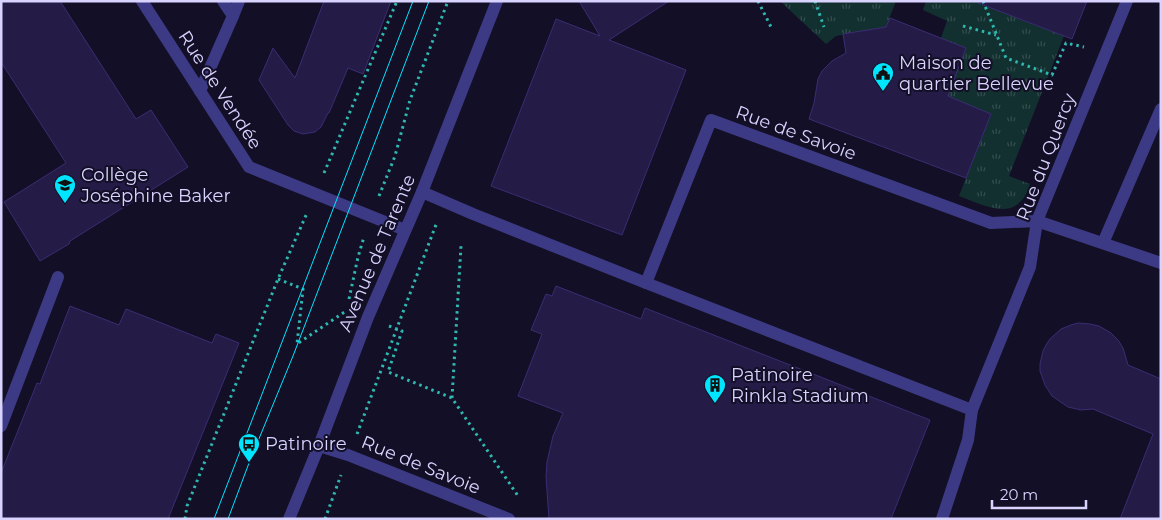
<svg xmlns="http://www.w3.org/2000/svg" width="1162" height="520" font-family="Montserrat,sans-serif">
  <defs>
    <pattern id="park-tufts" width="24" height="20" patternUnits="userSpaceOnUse" patternTransform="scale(1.25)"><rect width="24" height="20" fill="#12302f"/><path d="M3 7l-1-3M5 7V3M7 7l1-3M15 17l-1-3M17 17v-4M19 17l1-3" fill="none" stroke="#344d4e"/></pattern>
  </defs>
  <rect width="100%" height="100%" fill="#130f26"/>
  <g fill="url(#park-tufts)">
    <path d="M780 1H896L886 27 836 36 826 44Z"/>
    <path d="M926 1H1025L1019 19 1064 36 1009 176 1030 184C1028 190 1025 198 1020 202 1005 218 976 202 959 196L991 114 967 104 941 115V38L947 21 923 10Z"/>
  </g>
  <g fill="#241b47" stroke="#3b2d73">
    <path d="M1 1H60L136 119 151 110 188 167 70 241 69 244 40 261 4 202 66 163 1 62Z"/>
    <path d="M324 1H391L363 74 348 68 329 113H328L321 127 315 132 303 134 294 131 288 125 259 80 273 48 295 78Z"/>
    <path d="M579 1H669L609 40 686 70 622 235 491 186 556 19 600 36Z"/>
    <path d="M979 1H1087L1072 39 978 3Z"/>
    <path d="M890 18 966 48 948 96 991 114 966 178 809 119 814 103 818 79 822 71 832 61 846 53 843 34 886 27Z"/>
    <path d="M556 286 641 319 645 308 930 420 891 519H549L546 477 547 462 553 436 563 413 518 396 542 334 531 330 546 294 552 296Z"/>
    <path d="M70 306 119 325 126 309 212 343 216 334 239 343 168 519H1V473L37 383 40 384Z"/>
    <path d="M1078 323 1090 324 1099 326 1111 333 1118 340 1123 348 1128 365 1161 379V519H1120L1153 434 1093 409 1081 410 1068 407 1052 396 1045 385 1040 371V364L1043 351 1046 345 1050 339 1061 329 1071 325Z"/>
  </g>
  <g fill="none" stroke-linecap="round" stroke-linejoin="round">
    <g stroke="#2fb8b0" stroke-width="3" stroke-dasharray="2.5 4" stroke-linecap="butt">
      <path d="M758 1 772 29"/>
      <path d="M815 1 824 27"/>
      <path d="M983 1 1006 58 1052 75 1066 43 1084 47"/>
      <path d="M963 26 996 35"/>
      <path d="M324 173 397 1"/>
      <path d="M379 196 395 156 410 100 448 1"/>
      <path d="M278 279 303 289 297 344 346 311"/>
      <path d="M349 299 358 257 364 237"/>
      <path d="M389 326 402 331 388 372 452 398 518 496"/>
      <path d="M452 398 461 246"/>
      <path d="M357 434 437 222"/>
      <path d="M185 519 187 506 278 279 307 213"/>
      <path d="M325 519 341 475"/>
    </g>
    <g stroke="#3d3a85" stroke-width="12">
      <path d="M142 1 249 167 405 230"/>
      <path d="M233 16 239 1"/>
      <path d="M200 91 233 16 223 1"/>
      <path d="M422 192 473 214 646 283 972 410"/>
      <path d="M1103 243 1161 109"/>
      <path d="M646 283 711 120 991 223 1037 221 1161 263"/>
      <path d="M1 426 58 277"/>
      <path d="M319 446 348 455 509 519"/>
      <path d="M289 519 319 446 368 317 422 192 497 1"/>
      <path d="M942 519 968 440 972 410 1030 267 1037 221 1127 1"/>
    </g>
    <g stroke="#00e5ff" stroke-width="1">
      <path d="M214 519 413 1"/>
      <path d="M228 519 249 463 293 356 429 1"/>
    </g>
  </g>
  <defs>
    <g id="civic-pin" transform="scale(1.125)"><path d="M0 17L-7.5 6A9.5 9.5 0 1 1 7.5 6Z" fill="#00e5ff" stroke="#130f26"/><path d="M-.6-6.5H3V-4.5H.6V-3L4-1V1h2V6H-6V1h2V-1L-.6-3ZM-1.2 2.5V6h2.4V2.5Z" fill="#111"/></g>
    <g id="school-pin" transform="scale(1.125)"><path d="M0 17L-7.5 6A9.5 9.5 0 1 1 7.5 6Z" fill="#00e5ff" stroke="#130f26"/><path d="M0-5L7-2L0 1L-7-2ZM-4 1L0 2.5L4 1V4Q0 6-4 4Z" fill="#111"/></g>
    <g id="building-pin" transform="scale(1.125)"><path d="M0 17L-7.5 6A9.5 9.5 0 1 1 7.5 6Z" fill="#00e5ff" stroke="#130f26"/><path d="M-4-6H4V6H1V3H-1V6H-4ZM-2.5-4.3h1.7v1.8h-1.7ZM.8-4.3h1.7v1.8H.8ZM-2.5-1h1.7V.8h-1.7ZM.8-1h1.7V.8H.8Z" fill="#111"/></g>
    <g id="bus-pin" transform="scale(1.125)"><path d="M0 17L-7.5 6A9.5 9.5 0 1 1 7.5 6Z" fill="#00e5ff" stroke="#130f26"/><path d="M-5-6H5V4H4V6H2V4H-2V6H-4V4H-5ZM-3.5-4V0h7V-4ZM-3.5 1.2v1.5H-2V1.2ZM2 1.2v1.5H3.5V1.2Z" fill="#111"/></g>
  </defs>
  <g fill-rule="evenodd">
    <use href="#civic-pin" x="883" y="73"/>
    <use href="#school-pin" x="65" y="185"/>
    <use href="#building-pin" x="715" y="385"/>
    <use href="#bus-pin" x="249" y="444"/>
  </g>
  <g text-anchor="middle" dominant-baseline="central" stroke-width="4" stroke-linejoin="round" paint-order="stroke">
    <g font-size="18" fill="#d9d4ff" stroke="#130f26" text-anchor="start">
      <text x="899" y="63">Maison de<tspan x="899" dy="21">quartier Bellevue</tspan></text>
      <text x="81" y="175">Collège<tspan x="81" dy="21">Joséphine Baker</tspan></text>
      <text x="731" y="375">Patinoire<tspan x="731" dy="21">Rinkla Stadium</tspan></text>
      <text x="265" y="444">Patinoire</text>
    </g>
    <g font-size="18" fill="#d9d4ff" stroke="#130f26">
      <text transform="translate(220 90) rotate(57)">Rue de Vendée</text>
      <text transform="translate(796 133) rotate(20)">Rue de Savoie</text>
      <text transform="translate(1046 157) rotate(-69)">Rue du Quercy</text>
      <text transform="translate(377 253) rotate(-67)">Avenue de Tarente</text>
      <text transform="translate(421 465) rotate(22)">Rue de Savoie</text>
    </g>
  </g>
  <rect width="1162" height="520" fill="none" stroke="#d9d4ff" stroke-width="5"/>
  <path d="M992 500v8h94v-8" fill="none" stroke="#d9d4ff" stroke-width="2.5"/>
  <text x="1000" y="500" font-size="15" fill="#d9d4ff" stroke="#130f26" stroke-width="4" paint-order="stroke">20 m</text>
</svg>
